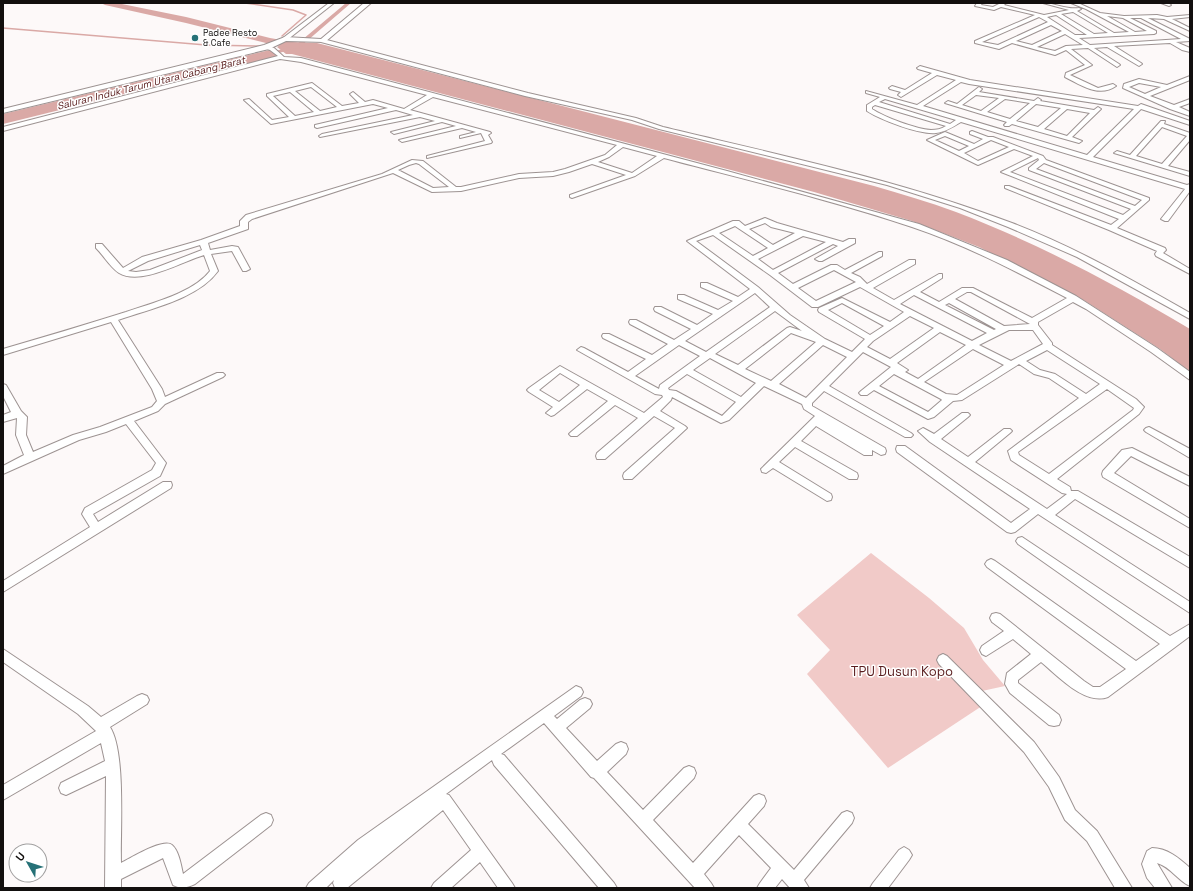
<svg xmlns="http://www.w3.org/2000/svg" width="1193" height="891" font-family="'Space Grotesk',sans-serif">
  <rect width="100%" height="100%" fill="#fdf9f9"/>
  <path fill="#f1cac8" d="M871 553 929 598 964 628 983 660 1005 686 982 691 991 700 888 768 807 674 830 650 797 615Z"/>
  <g fill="#daa9a6">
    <path d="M291 42 317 43 874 186C901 194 929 202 956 212 1037 243 1115 284 1190 329V372L1160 349 1085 301 979 247 912 221 814 192 292 54H286L277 47 283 43Z"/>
    <path d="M270 50 278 56 3 124V114Z"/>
  </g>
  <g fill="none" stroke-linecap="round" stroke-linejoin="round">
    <g stroke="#daa9a6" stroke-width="1.5">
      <path d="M245 3 293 10 306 15 282 36"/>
      <path d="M3 28 206 45 260 46"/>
    </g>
    <path fill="#daa9a6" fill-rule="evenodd" d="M346 3H351L300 47 265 57 262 55 296 45Z"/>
    <path fill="#daa9a6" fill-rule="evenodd" d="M101 3H117L186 17 270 38 298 43 303 46 298 49 270 44 186 23 105 5Z"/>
    <g stroke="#9d9392" stroke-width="2">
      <g id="street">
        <path d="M329 3H334L287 40H283V38Z"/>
        <path d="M977 3H982L981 5 993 7 1001 3H1006L1004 5 1044 15 1069 10 1043 3C1054 3 1068 10 1079 8L1081 9 1077 11 1114 33 1129 32 1086 9 1071 3H1078L1100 13 1124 16 1157 15 1167 17 1190 15V17L1172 19 1190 28V31L1164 19 1148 18 1190 39V41L1176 42 1190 48V52L1182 50 1170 43 1114 46 1141 63 1142 64 1139 66 1107 47 1094 48 1119 64 1120 65 1117 67 1088 48 1071 49 1092 65 1070 75 1098 88 1113 84 1116 86C1099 98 1081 85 1065 77L1066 73 1085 65 1066 50 1055 55 1012 43 999 49 975 43V41L1035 15 1001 7 994 10 975 6ZM1073 12 1108 33 1094 34 1061 14ZM1056 15 1087 35H1075L1047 17ZM1107 16 1123 18 1147 31 1135 32ZM1039 17 1048 22 998 45 982 42ZM1130 18H1141L1181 39 1090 45 1079 38 1154 34 1156 33V31ZM1051 25 1062 31 1032 45 1016 41ZM1065 34 1083 45 1066 46 1055 51 1037 47Z"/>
        <path d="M1161 3H1168L1171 5 1169 6Z"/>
        <path d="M323 39 528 93 636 118 663 127C780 155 899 180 1012 223 1075 247 1132 280 1190 313V319L1077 257 1008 227 960 208 887 185 659 129 632 120 525 96 321 42 320 41Z"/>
        <path d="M266 45 274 48 284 57 301 58 727 171 919 224 1007 260 1076 296 1157 348 1190 372V380L1151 352 1086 309 1073 302 1038 322V325L1052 343V345L1136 399 1144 407 1139 414 1057 479 1070 487 1071 491H1078L1190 557V568L1075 499 1055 515 1190 602V613L1038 514 1015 532 1011 533 1007 532 897 452 896 449 897 446H905L1011 523 1030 509 930 442 918 431 923 428 934 434 962 413H968L970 415 968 417 941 439 968 457 1004 429H1010L1012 431 1010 433 975 462 1047 509 1067 494 1062 493 1011 460 1008 451 1079 398 1049 378 1034 374 1019 364 962 400 953 401 934 417 928 419 874 390 867 395H861L859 393 861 391 891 367 863 352 829 386 911 433 913 435 911 437H905L824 391 812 403V406L885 448 886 451 885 454 881 455 872 450V455H864L816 426 801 441 857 473 858 476 857 479H849L795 447 779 462 831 494 832 497 831 500 827 501 773 468 766 473 762 472 761 469 815 416 804 409 802 404 764 386 729 420 721 423 672 397 671 400 660 411 685 426 687 428 632 479H624L623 476 624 473 675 428 654 416 605 459H597L596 456 597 453 638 418 615 405 577 436H571L569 434 571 432 608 401 587 389 554 415 551 416 546 413 553 407 529 392 527 390 529 388 560 366 644 413 663 397 662 395 655 394 577 350 581 347 584 348 628 372 646 359 603 338 602 336 603 334H609L652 355 668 344 630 324 629 322 630 320H636L674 340 691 329 655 311 654 309 655 307H661L697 325 713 314 678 299V295H684L718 310 733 301 701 287V283H707L738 297 750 289 687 241 733 221H739L745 226 765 218 777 223 843 242 849 239H855V243L822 261H819L815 259 838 246 833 244 778 273 793 284 831 265H837L845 270 879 252H882V256L851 273 860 277 867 284 909 260H915V264L873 288 894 300 939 274H942V278L920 292 939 302 962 288H973L1032 318 1067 298C1017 272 966 245 912 227 831 200 747 180 664 158L635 176 572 198 570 197V195L626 175 592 164 569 172 553 176 519 178 461 191 432 192 393 173 252 219 248 222V229L208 243 210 250 232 246 238 247 250 269 246 271H243L232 251 211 254 218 271C198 299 149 309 118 320L162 389 165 397 217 373H223L225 375 223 377 165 404 158 411 134 421 166 463 160 476 93 514 98 522 163 482H171L172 485 171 488 3 592V581L90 527 82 514 85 508 152 470 156 463 126 424 106 432 79 440 3 474V466L24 455 16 435 17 418 3 422V415L11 412 3 396V384L6 385 21 411 27 417 26 435 33 452 73 435 100 427 152 407 157 401 152 389 111 322 3 355V349C44 337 85 325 126 312 152 303 193 293 210 271L204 255C181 262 141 286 119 273 110 267 104 256 96 248V244H102L123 268 142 257 201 240 240 226V221L246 215 382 174 412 160 423 161 456 187H461L519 174 553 172 565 169 605 155 617 145 433 97 410 110 490 132 491 133 488 135 492 142 491 143 427 158V156L485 141 481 133 460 138V136L476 132 462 128 402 142 399 140 456 126 442 122 394 134 391 132 435 121 420 117 320 137 319 136 322 134 413 115 396 110 317 128 315 127V125L388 108 373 104 271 124 244 100 249 99 272 120 289 117 267 96V94L312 83 342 106 359 103 350 94 353 92 365 102 373 100 404 109 427 95 301 62 280 59 3 131V127L278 56 270 50 264 48V46ZM311 87 337 107 320 111 295 91ZM290 92 314 112 295 116 273 96ZM623 147 657 156 632 173 598 162 609 157ZM416 163 419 164 449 187 433 188 398 170 409 165ZM765 223 771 227 795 233 773 245 749 229ZM735 226 768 248 753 256 719 233ZM713 235 770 275 812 307H818L860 287 904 312 890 322 842 298 819 308 818 310 819 312 865 339 852 352 825 339 790 315 758 287 696 241ZM803 236 826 242 773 270 758 259ZM200 245 202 250 150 270 136 272 128 271 148 261ZM834 270 856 282 816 301 798 288ZM967 292H971L1030 324 1004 326 955 299ZM755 293 770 307 706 352 685 341ZM914 295 987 333 972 341 900 304ZM842 303 884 326 870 335 828 310ZM949 303 996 329 994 330 945 305ZM775 311 802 331 790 327 787 328 738 365 715 354ZM910 316 934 328 890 359 867 347 873 341ZM1009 330H1033L1043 344 1011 361 979 345ZM940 332 966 345 918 379 905 372 908 370 897 363ZM791 333 816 342 771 381 745 369ZM679 345 700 356 660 385 659 389 635 376ZM823 345 847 357 806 398 779 384ZM973 349 1004 365 957 395 946 394 924 382ZM1047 350 1100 384 1086 394 1055 374 1040 370 1026 361ZM710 358 756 383 741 397 693 370ZM560 373 580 385 559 402 539 390ZM687 374 736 402 722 416 676 391 669 390 668 388ZM894 374 941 399 942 400 928 412 879 386ZM1107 389 1134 408 1133 410 1049 474 1019 455 1018 452Z"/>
        <path d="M920 66 970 80 1138 106 1141 104 1190 121V125L1141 109 1093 157 1187 185 1190 184V191L1168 221H1165L1161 219 1185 189 961 122C953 127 945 132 936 133 920 135 881 120 867 111V105L880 97 866 93V91L917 105 956 80 937 75 901 97 898 95 901 92 890 89 889 88 892 86 905 90 932 73 918 69 917 68ZM961 82 969 84 1134 109 1087 155 923 106ZM885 99 956 120 950 124 879 102ZM875 105 946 126C941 129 936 130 931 130 916 129 884 117 872 109V107Z"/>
        <path d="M1190 76V80L1150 96 1174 105 1190 99V103L1179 107 1190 112V116L1170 109 1123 88 1124 84 1139 79 1167 85ZM1139 83 1161 87 1145 94 1129 87Z"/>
        <path d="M979 87 982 89 979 92 1034 101 1038 98 1041 100 1040 101 1094 110 1098 107 1101 109 1072 137 1082 141 1079 143 1012 124 1009 126H1005L1004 125 1007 122 945 103 948 101 957 104ZM976 95 999 98 981 111 962 105ZM1005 99 1030 103 1010 119 987 112ZM1036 104 1061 108 1038 127 1016 121ZM1067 109 1090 113 1067 136 1044 129Z"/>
        <path d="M1161 121H1165L1164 124 1190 133V140L1168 166 1190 172V176L1114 153 1117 151 1130 155ZM1162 127 1187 136 1162 164 1136 156Z"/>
        <path d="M972 131 988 137H993L1043 156 1046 160 1149 198V200L1117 228 1165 248 1166 250 1163 253 1190 269V274L1156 256 1155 254 1157 251 1109 230 1005 188V186H1009L1111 225 1119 219 1001 172 1033 156 1014 149 978 165 927 140 945 132 974 144 983 139 970 134V132ZM945 136 969 146 959 151 935 140ZM991 140 1009 147 978 161 964 153ZM1038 158 1039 160 1029 168V170L1131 209 1123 215 1010 172ZM1044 163 1142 200 1135 206 1036 169Z"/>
        <path d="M1149 427 1190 449V458L1146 432 1144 430 1146 428Z"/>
        <path d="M1132 448 1190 477V486L1131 456 1114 473 1190 519V528L1103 477 1102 474 1103 471 1122 450Z"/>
        <path d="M1022 537 1170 636 1190 624V636L1108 697C1085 706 1057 675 1041 662L1018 680V683L1059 715 1061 720 1059 725 1054 726 1049 725 1010 693 1005 684 1007 673 1031 654 1013 639 986 656 982 654 980 650 982 646 1004 631 992 622 990 618 992 614 996 613 1000 614 1084 681 1093 687H1100L1126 669 987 567 985 564 987 561 991 559 995 561 1136 661 1160 644 1018 544 1016 541 1018 538Z"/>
        <path d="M3 649 88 706 101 717 137 696 142 694 147 696 149 700 147 704 110 727C126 752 120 831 121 863 131 858 163 838 172 845 179 851 181 865 183 874L261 815 266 813 271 815 273 820 271 825 195 884C187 888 181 889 173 885L163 858 121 879V888H105L106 776 66 795 61 793 59 788 61 783 105 761 101 743 3 800V785L96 731 78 714 3 662Z"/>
        <path d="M943 654 947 656 1034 742 1059 777 1075 810 1097 831 1132 888H1115L1087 841 1065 820 1049 787 1024 752 939 664 937 660 939 656Z"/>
        <path d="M576 686 581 688 583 692 581 696 554 716 557 719 580 700 585 698 590 700 592 704 590 708 566 728 597 761 616 744 621 742 626 744 628 749 626 754 607 772 643 810 684 768 689 766 694 768 696 773 694 778 653 820 693 863 754 796 759 794 764 796 766 801 764 806 748 824 794 870 842 813 847 811 852 813 854 818 852 823 804 880 809 888H790L782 879 775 888H757L760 883 771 868 739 835 704 874 711 883 714 888H695L594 778 591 777 544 723 501 754 504 755 614 883 617 888H599L494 765 492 760 446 794 449 795 512 883 515 888H498L480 862 451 888H431L434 883 471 850 443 810 347 888H335L333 883 334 880 326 888H306L309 883 358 840Z"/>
        <path d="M904 847 909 850 912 855 909 860 888 888H870L873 883 899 850Z"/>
        <path d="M1152 848C1167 848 1179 858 1190 868V886C1178 881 1171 867 1157 863L1172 888H1155L1147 878 1142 864 1147 851Z"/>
      </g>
    </g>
    <g stroke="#9d9392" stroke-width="2">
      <path id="secondary" d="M364 3H371L325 42 286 41 269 49 3 113V109L264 45 285 37 321 39Z"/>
    </g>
    <use href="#street" fill="#fff" fill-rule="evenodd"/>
    <use href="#secondary" fill="#fff" fill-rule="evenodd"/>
  </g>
  <circle fill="#267177" stroke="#fff" stroke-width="1.5" cx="195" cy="38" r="4"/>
  <g text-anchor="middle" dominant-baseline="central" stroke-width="3" stroke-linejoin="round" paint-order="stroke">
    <g font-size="9" fill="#120f0e" stroke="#fff" text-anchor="start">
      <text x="203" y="33">Padee Resto<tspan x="203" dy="10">&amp; Cafe</tspan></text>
    </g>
    <g font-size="10" font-style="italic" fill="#5c2020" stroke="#fff">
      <text transform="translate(151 83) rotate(-14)">Saluran Induk Tarum Utara Cabang Barat</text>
    </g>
    <g font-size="13" fill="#5a1e1f" stroke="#fff">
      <text x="902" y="671">TPU Dusun Kopo</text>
    </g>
  </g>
  <rect width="1193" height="891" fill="none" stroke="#120f0e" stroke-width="8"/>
  <g transform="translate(28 863) rotate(309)"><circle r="19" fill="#ffffff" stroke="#a09f9f"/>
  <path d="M0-3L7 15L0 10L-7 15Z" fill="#267177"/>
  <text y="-6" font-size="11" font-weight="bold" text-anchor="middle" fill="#120f0e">U</text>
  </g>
</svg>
